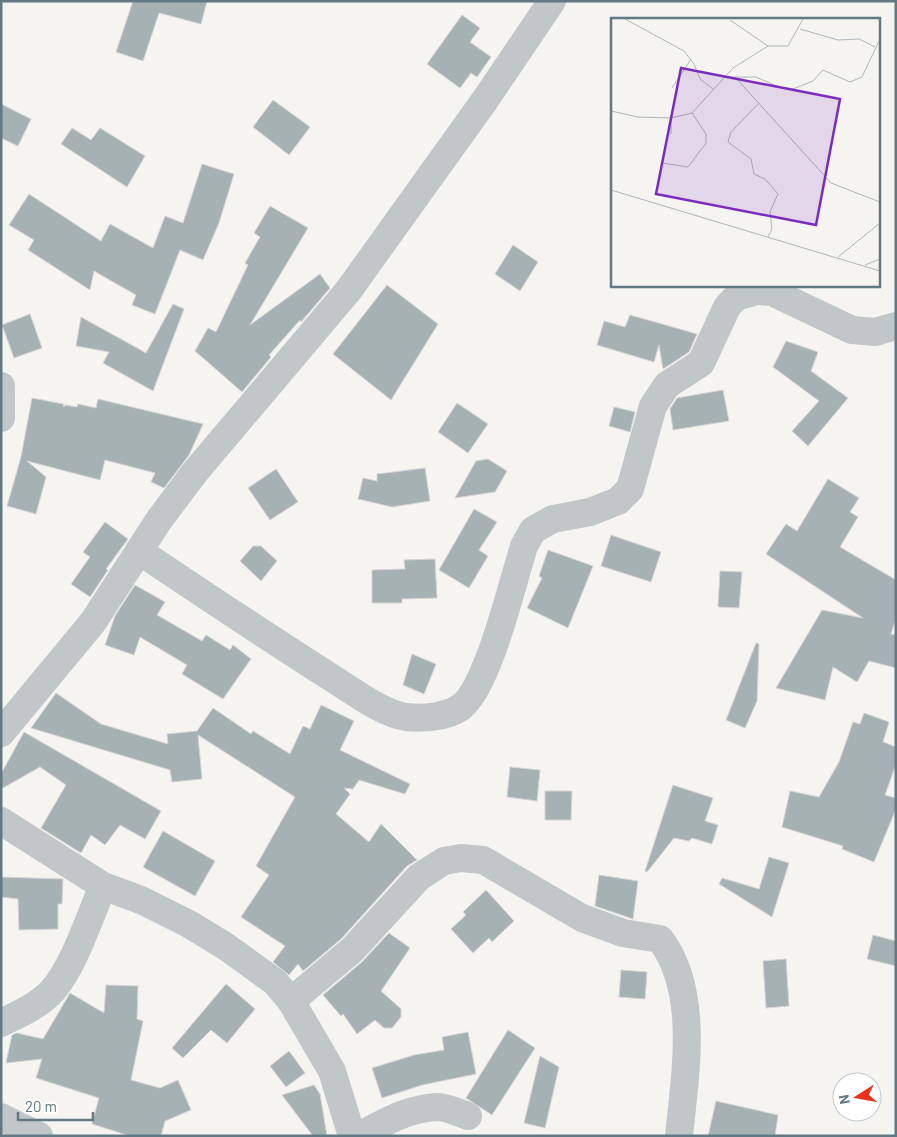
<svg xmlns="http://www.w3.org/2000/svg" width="897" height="1137" font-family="Barlow,sans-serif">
  <rect width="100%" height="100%" fill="#f5f4f0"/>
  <g fill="#a6b1b4" stroke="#d6d5d3">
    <path d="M133 1H207L201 24 159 13 143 61 116 52Z"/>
    <path d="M462 15 480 28 470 42 491 57 477 77 471 73 460 88 427 64Z"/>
    <path d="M273 100 310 127 289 155 253 127Z"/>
    <path d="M1 104 31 119 18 146 1 138Z"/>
    <path d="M72 128 91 140 100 128 145 156 127 187 61 144Z"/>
    <path d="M202 164 234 174 219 223 203 260 180 250 155 314 132 305 136 295 94 271 90 290 28 250 34 240 9 225 29 194 101 241 110 224 153 248 165 216 183 223Z"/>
    <path d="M270 206 308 228 250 325 320 274 330 288 301 322 300 320 269 355 271 357 242 392 195 351 208 328 216 332 248 265 245 263 260 237 254 233Z"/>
    <path d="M513 245 538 262 520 291 495 274Z"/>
    <path d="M387 285 438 324 391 400 333 354Z"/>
    <path d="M173 304 184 309 153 391 103 363 109 352 76 346 81 317 146 353Z"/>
    <path d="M30 314 42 348 14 358 2 325Z"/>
    <path d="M630 315 655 322 697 334 689 352 663 369 659 345 654 362 597 345 604 321 625 327Z"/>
    <path d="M786 341 818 352 811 371 848 398 808 446 792 431 819 401 773 367Z"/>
    <path d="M723 390 729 421 673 430 670 409 677 398Z"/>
    <path d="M32 398 63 404 64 407 65 405 77 407 78 404 96 408 98 399 203 424 189 455 164 488 151 482 155 473 105 460 100 480 27 461 46 477 36 514 7 506 21 457Z"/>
    <path d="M457 403 488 424 468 453 438 432Z"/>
    <path d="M614 407 635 412 630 432 609 426Z"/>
    <path d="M488 459 507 471 495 492 455 498 476 461Z"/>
    <path d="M425 468 430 501 392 507 358 499 363 478 377 481V474Z"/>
    <path d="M276 469 298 502 270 520 248 488Z"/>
    <path d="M828 479 859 498 850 512 858 517 840 547 896 580V618L891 634 896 635V668L869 661 857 682 833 667 825 700 776 688 822 610 863 618 766 554 786 524 797 531Z"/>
    <path d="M474 509 497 522 479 550 488 556 469 588 439 570Z"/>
    <path d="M105 522 128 539 106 569 108 570 90 597 71 584 90 557 83 552Z"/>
    <path d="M611 535 661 552 651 582 601 566Z"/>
    <path d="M253 546H261L277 561 261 581 240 561Z"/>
    <path d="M548 550 593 566 568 628 527 608 542 578 539 576Z"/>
    <path d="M435 559 437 598 402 599V603H372V570L405 569 404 560Z"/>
    <path d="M720 571 742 572 739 608 718 607Z"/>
    <path d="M135 585 165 602 157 615 202 641 206 635 230 650 233 645 251 659 223 699 182 674 187 665 140 637 134 655 105 645 115 616Z"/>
    <path d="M756 643 759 644 757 701 745 728 726 720Z"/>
    <path d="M412 654 436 664 424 694 403 685Z"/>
    <path d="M56 693 101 724 168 744 167 734 197 731 213 708 251 734 253 731 290 754 303 726 310 729 321 705 354 721 340 750 410 784 405 794 359 780 353 789 344 788 350 794 336 814 369 842 381 824 417 860 407 866 341 939 303 971 298 964 289 975 273 962 285 946 241 917 269 875 256 866 295 797 198 735 202 779 172 782 170 770 31 728Z"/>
    <path d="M864 713 889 722 883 742 896 747V764L885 795 896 798V809L874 862 842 849 843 846 782 827 790 791 819 797 839 762 853 722 860 724Z"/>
    <path d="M24 732 161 811 145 839 120 825 105 845 91 835 81 853 41 828 66 785 40 767 1 789V774Z"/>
    <path d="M510 767 540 770 537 801 507 797Z"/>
    <path d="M673 785 713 798 705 821 718 825 712 844 692 838 689 841 674 838 647 872 645 871Z"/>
    <path d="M545 791H572L571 820H545Z"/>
    <path d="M163 831 215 861 195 896 143 867Z"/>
    <path d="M769 857 789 863 772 917 719 884 722 878 759 889Z"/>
    <path d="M599 875 638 881 633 919 595 906Z"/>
    <path d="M1 877 63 879 62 904H58V929L19 930 18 899 1 897Z"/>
    <path d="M486 890 514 921 492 942 489 938 473 953 451 929 466 915 463 912Z"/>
    <path d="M389 933 410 948 381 991 401 1009V1017L392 1028H384L375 1020 357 1034 343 1014 341 1016 323 995 362 962Z"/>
    <path d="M873 935 896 941V966L867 959Z"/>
    <path d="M786 959 789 1006 766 1008 763 961Z"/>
    <path d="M621 970 647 972 645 999 619 997Z"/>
    <path d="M226 984 255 1009 227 1043 211 1030 183 1058 172 1048Z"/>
    <path d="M106 985 138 986 137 1019 143 1021 131 1080 160 1088 178 1080 191 1110 165 1121 161 1136H130L92 1124 99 1098 36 1078 42 1059 6 1063 12 1035 17 1033 43 1039 70 993 104 1013Z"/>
    <path d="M508 1030 535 1048 492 1115 466 1098Z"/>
    <path d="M468 1032 476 1074 422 1085 382 1098 372 1068 414 1055 444 1050 442 1037Z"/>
    <path d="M289 1051 305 1073 286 1087 270 1066Z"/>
    <path d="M540 1056 559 1067 545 1128 524 1123Z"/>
    <path d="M314 1085 320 1094 327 1136H313L282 1095Z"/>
    <path d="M716 1101 778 1115 775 1136H708Z"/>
  </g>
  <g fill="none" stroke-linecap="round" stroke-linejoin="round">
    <g stroke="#c1c6c8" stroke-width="28">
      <path d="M1 386V418"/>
      <path d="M139 551C203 594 267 637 332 678 351 690 385 715 406 717 423 719 447 717 461 707 488 687 513 581 524 546L533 530 553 519 590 512 618 501 630 489 653 406 667 385 701 363 727 307 736 297 756 291 772 292 852 330 875 332 896 326"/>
      <path d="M1 733 93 622 159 520 195 472 348 291 485 100 552 1"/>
      <path d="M1 821 103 886 141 900 189 924 225 946 275 982 291 1001 332 1071 352 1136"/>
      <path d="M291 1001 352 950 419 877 444 861 461 858 483 860 582 918 623 933 660 939C700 991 685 1075 679 1136"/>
      <path d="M1 1023C19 1014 40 1005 53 990 74 966 90 916 103 886"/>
      <path d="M1 1117 39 1136"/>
      <path d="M359 1136C383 1123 409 1108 437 1107 447 1107 459 1113 468 1116"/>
    </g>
  </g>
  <g transform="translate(611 18)">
    <rect width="269" height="269" fill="#f5f4f0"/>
    <path fill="none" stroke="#adb7ba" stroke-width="1" d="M14 1 73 33 83 46 89 61 102 71M119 2 157 28M189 11 227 22 248 21 264 29M114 59H145L168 69 182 71 202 63 212 52 239 64 251 59 269 21M124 59 220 165 269 184M61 70 80 41M148 85 120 114 117 124 140 141 143 156 154 161 167 176 159 194 161 211 157 219M0 93 27 99 60 100 81 95 122 50 157 28H177L192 1M60 100V116M51 145 77 149 95 125V116L81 95M0 172 269 253M227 239 269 205M254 247 269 241"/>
    <path fill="#7b2cbf" fill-opacity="0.15" stroke="#7b2cbf" stroke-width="2.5" d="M70 50 229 81 205 207 45 176Z"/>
    <rect width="269" height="269" fill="none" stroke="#627882" stroke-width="2.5"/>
  </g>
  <rect width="897" height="1137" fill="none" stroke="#627882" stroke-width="5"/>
  <g transform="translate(857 1097) rotate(259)"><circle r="24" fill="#ffffff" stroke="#c0c9cd"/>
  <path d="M0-4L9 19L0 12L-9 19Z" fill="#e8341c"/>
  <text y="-8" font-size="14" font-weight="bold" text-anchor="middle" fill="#627882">N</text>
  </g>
  <path d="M18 1112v8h75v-8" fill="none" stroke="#627882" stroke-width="2.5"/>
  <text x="25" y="1112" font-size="15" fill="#627882" stroke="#ffffff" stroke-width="4" paint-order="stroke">20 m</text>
</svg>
